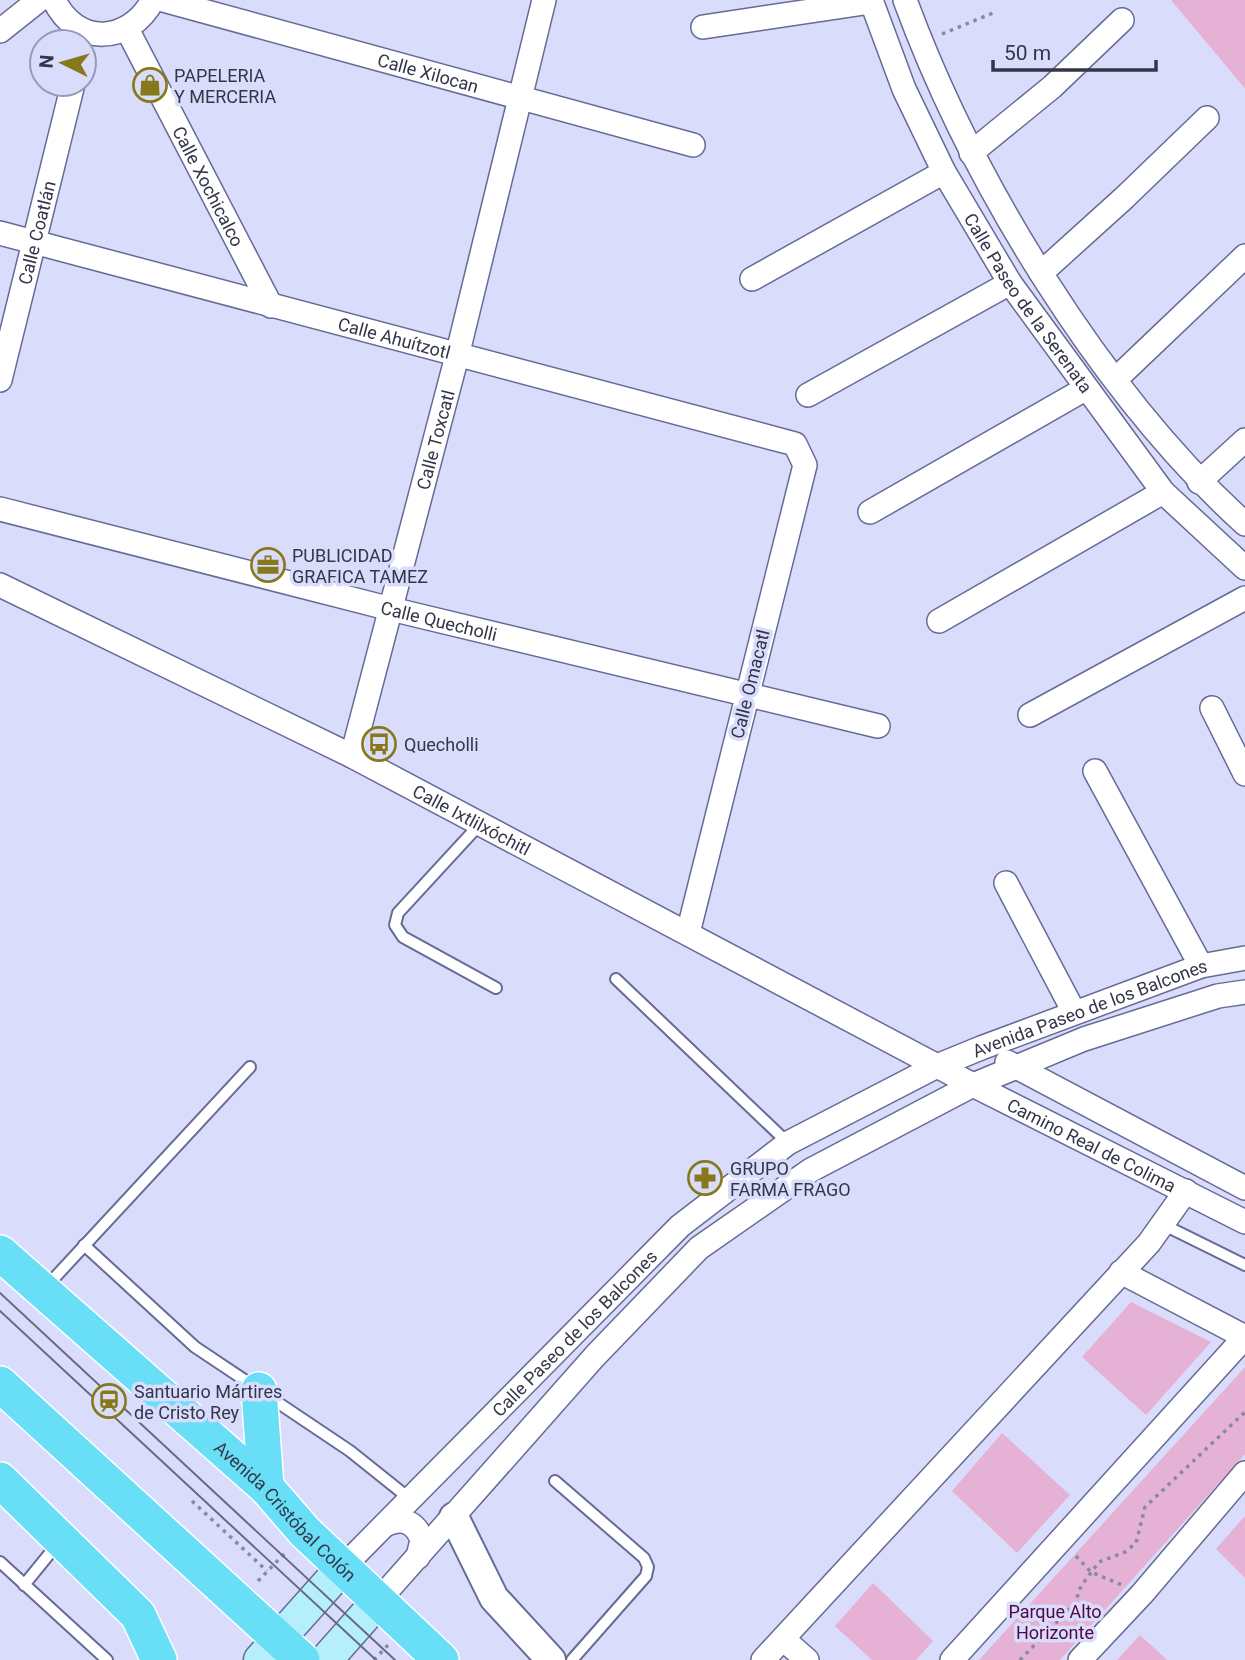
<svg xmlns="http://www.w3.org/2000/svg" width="1245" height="1660" font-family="Roboto,sans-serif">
  <rect width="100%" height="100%" fill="#d9ddfb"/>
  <g fill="#e5b1d4">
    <path d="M1171 0H1245V88L1242 85Z"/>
    <path d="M1131 1302 1211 1342 1146 1415 1082 1357Z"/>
    <path d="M1245 1367V1454L1060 1660H979Z"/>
    <path d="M1002 1433 1070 1495 1017 1553 952 1491Z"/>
    <path d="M1245 1516V1578L1216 1549Z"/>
    <path d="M873 1583 933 1641 916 1660H872L835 1626Z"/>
    <path d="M1140 1635 1167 1660H1117Z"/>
  </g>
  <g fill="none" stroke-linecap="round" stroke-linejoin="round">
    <g stroke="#666a96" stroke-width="14">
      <g id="service">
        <path d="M480 824 398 913 395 925 403 937 496 988"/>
        <path d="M616 979 788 1143"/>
        <path d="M1162 1224 1245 1265"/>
        <path d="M84 1245 195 1347 255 1387"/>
        <path d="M46 1287 250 1067"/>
        <path d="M268 1396 350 1451 410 1499"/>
        <path d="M555 1481 644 1558 648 1567 646 1576 572 1660"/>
        <path d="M0 1562 107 1660"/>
        <path d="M24 1585 59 1542"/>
      </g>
    </g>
    <g stroke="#666a96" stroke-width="26">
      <g id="minor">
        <path d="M54 0C77 47 129 44 153 0"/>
        <path id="s1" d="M163 0 693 145"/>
        <path id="s2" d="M871 0 904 89 944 172 1010 283 1163 492 1245 568"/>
        <path d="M905 0C972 182 1101 393 1245 524"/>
        <path d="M703 27 871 2"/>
        <path id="s3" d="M127 29 271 306"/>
        <path d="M0 31 39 0"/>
        <path d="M971 153 1052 87 1122 20"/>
        <path id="s4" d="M0 233 795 444 805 465 688 933"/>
        <path d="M1041 273 1124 198 1207 118"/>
        <path d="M752 279 944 172"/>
        <path d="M1116 379 1245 256"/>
        <path id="s5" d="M0 380 73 84"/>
        <path d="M808 395 1010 283"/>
        <path d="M1199 482 1245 440"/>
        <path id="s6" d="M0 509 391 609 878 726"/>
        <path d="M870 512 1085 389"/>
        <path id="s7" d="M0 585 352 756 973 1085 1245 1222"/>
        <path d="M939 621 1163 492"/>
        <path d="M1212 708 1245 774"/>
        <path d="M1030 715 1245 598"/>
        <path id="s8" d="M352 756 457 356 544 0"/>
        <path d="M1095 771 1201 966"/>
        <path d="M1006 883 1074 1012"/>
        <path d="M1007 1062 1245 1188"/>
        <path d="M387 1524C404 1517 416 1523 422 1540L418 1557"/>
        <path id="s9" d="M343 1567 680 1226 788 1143 937 1066 981 1048 1201 966 1245 958"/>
        <path d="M379 1600 595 1356 699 1248 811 1170 973 1085 1084 1039 1218 996 1245 992"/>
        <path d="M783 1639 807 1660"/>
        <path d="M763 1660 1149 1243 1186 1191"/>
        <path d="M952 1660 1245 1337 1121 1272"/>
        <path d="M1080 1660 1142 1594 1245 1473"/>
      </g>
    </g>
    <g stroke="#666a96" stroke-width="32">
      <path id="tertiary" d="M454 1517 494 1598 551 1660"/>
    </g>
    <g stroke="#666a96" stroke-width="35">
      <g id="secondary">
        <path d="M260 1660 343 1567"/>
        <path d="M326 1660 379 1600"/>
      </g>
    </g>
    <g stroke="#fff" stroke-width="38">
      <g id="primary">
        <path id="s10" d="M0 1253 266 1487 305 1532 441 1660"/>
        <path d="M0 1384 302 1660"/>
        <path d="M259 1390 266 1487"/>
        <path d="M0 1480 138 1615 159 1660"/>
      </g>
    </g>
    <g stroke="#868aa2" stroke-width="3.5" stroke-dasharray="3.5 5" stroke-linecap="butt">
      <path d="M942 34 993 13"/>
      <path d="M192 1501 267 1571"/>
      <path d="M1076 1556 1091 1572 1122 1585"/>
      <path d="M258 1581 287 1551"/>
      <path d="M374 1660 388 1645"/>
      <path d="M1020 1660 1075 1603 1081 1586 1099 1562 1125 1552 1136 1543 1145 1507 1245 1412"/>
    </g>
    <use href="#service" stroke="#fff" stroke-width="10"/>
    <use href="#minor" stroke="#fff" stroke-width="23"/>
    <use href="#tertiary" stroke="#fff" stroke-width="28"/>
    <use href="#secondary" stroke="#b4effb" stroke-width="32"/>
    <use href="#primary" stroke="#69dff7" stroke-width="35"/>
    <g stroke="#666980" stroke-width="2">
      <path d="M0 1293 395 1660"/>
      <path d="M0 1311 376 1660"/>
    </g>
  </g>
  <defs>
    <g id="shop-ring" transform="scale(1.75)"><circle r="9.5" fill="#d9ddfb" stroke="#87781c" stroke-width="1.5"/><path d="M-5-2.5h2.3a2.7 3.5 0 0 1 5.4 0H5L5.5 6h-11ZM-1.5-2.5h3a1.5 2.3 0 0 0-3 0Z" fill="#87781c"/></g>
    <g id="office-ring" transform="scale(1.75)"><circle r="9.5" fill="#d9ddfb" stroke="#87781c" stroke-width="1.5"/><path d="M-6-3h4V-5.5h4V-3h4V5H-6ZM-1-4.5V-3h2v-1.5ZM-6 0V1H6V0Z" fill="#87781c"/></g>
    <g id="bus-ring" transform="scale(1.75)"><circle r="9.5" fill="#d9ddfb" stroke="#87781c" stroke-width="1.5"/><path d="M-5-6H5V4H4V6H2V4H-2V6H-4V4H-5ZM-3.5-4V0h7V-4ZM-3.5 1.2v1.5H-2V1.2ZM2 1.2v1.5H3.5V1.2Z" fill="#87781c"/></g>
    <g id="pharmacy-ring" transform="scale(1.75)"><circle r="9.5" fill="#d9ddfb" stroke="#87781c" stroke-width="1.5"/><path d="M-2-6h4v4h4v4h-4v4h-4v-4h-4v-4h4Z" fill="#87781c"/></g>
    <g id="station-ring" transform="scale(1.75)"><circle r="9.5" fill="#d9ddfb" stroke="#87781c" stroke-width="1.5"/><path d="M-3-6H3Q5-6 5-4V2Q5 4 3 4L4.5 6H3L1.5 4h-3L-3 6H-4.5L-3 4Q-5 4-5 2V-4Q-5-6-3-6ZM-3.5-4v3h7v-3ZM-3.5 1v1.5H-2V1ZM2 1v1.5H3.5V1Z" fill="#87781c"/></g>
  </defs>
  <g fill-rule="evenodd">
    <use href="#shop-ring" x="150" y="85"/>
    <use href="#office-ring" x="268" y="565"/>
    <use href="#bus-ring" x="379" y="744"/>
    <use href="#pharmacy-ring" x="705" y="1178"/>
    <use href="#station-ring" x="109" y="1401"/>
  </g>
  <g text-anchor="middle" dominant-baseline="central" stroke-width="7" stroke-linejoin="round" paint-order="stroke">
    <g font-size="18" fill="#333649" stroke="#d9ddfb">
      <text stroke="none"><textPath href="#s1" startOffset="275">Calle Xilocan</textPath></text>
      <text stroke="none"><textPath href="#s3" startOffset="177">Calle Xochicalco</textPath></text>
      <text stroke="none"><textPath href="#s5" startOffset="152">Calle Coatlán</textPath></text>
      <text stroke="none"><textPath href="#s2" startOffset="343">Calle Paseo de la Serenata</textPath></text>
      <text stroke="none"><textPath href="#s4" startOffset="408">Calle Ahuítzotl</textPath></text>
      <text stroke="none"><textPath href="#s8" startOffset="327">Calle Toxcatl</textPath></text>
      <text stroke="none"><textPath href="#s6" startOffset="453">Calle Quecholli</textPath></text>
      <text transform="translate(750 684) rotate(-76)">Calle Omacatl</text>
      <text stroke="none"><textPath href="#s7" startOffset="527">Calle Ixtlilxóchitl</textPath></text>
      <text stroke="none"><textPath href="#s9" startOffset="947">Avenida Paseo de los Balcones</textPath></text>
      <text stroke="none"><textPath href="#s7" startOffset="1227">Camino Real de Colima</textPath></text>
      <text stroke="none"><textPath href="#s9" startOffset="329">Calle Paseo de los Balcones</textPath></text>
      <text stroke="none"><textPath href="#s10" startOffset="385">Avenida Cristóbal Colón</textPath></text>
    </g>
    <g font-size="18" fill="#333649" stroke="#d9ddfb" text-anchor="start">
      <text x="174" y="75">PAPELERIA<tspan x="174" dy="21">Y MERCERIA</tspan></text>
      <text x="292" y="555">PUBLICIDAD<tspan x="292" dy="21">GRAFICA TAMEZ</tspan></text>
      <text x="404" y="744">Quecholli</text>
      <text x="730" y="1168">GRUPO<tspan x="730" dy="21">FARMA FRAGO</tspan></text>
      <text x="134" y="1391">Santuario Mártires<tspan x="134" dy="21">de Cristo Rey</tspan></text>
    </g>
    <g font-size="18" fill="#520742" stroke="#d9ddfb">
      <text x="1055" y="1611">Parque Alto<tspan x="1055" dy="21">Horizonte</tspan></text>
    </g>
  </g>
  <g transform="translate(63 63) rotate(275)"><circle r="33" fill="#d9ddfb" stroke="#979ab4" stroke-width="2"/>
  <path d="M0-5L12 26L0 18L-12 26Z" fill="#87781c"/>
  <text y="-10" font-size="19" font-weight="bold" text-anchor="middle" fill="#333649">N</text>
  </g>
  <path d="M993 60v10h163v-10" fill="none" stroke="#333649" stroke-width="3.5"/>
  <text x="1004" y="60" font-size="21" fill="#333649" stroke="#d9ddfb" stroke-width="5" paint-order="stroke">50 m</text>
</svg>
